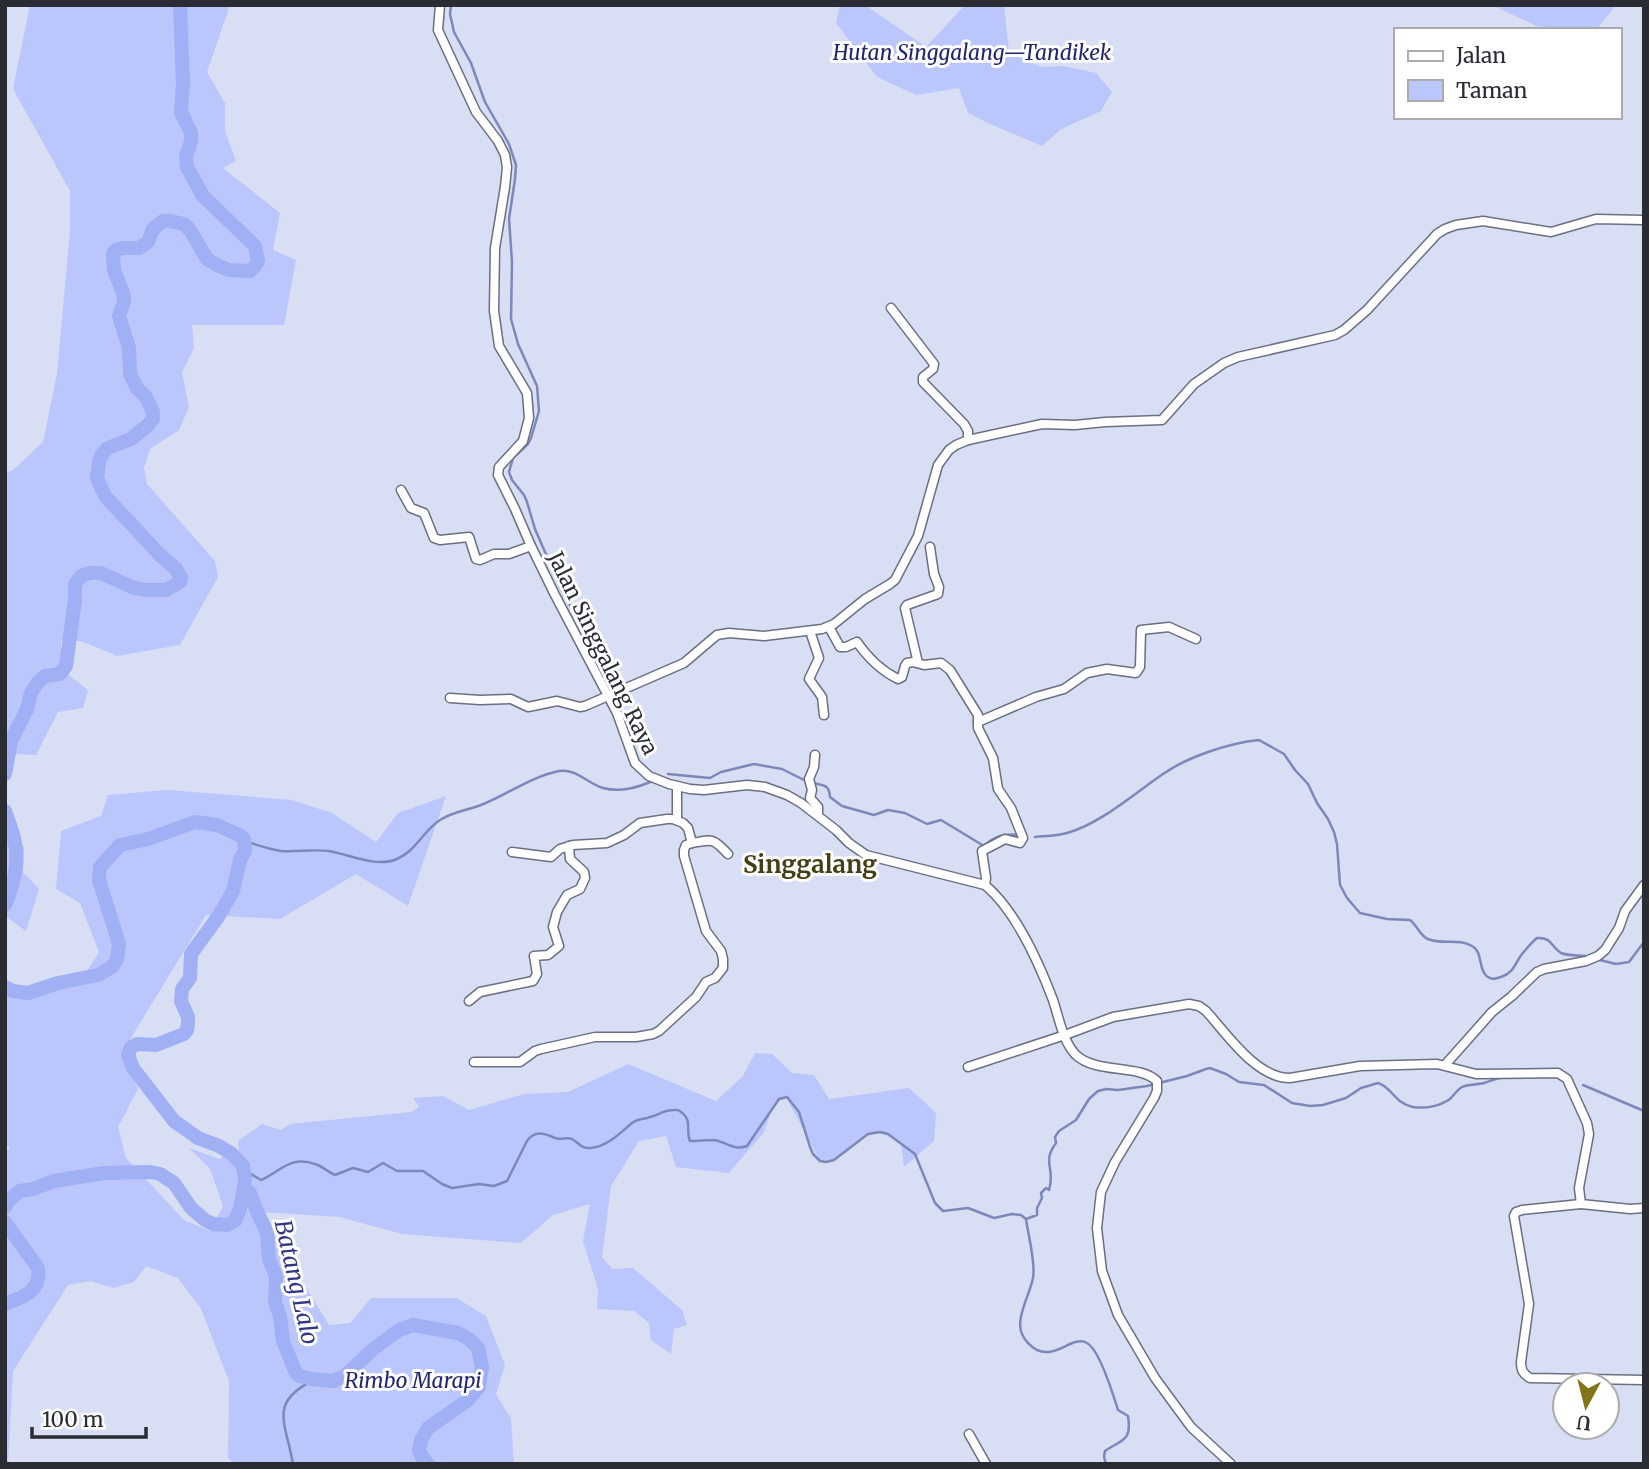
<svg xmlns="http://www.w3.org/2000/svg" width="1649" height="1469" font-family="Merriweather,serif">
  <rect width="100%" height="100%" fill="#d8def3"/>
  <g fill="#bbc6fc">
    <path d="M30 5H230L207 72 225 103V131L236 161 223 168 280 213 273 250 296 260 284 325H192L194 348 182 373 189 407 179 430 150 449 144 468 147 484 215 561 218 577 180 645 117 656 81 641H61V669L88 690 83 708 58 712 36 755 16 754 5 777V473L13 470 43 442 57 374 70 231V191L13 89Z"/>
    <path d="M840 5H865L926 47 965 5H1004L1009 52 1041 67 1063 66 1096 73 1112 92 1101 111 1061 129 1042 146 988 123 968 113 959 88 916 95 877 77 836 23Z"/>
    <path d="M1492 5H1616L1596 30H1545Z"/>
    <path d="M167 790 292 800 332 813 376 842 398 813 446 796 408 906 356 874 280 919 206 915 123 1051 138 1089 118 1127 126 1158 184 1220 210 1231 223 1206 210 1169 189 1148 219 1159 239 1150 238 1141 262 1124 281 1130 290 1124 411 1112 419 1107 413 1098 443 1096 469 1110 524 1094 568 1092 628 1064 716 1101 743 1076 755 1053 772 1054 792 1073 814 1075 829 1099 909 1088 936 1113 934 1141 904 1167 901 1143 880 1132 863 1137 833 1160 820 1161 786 1097 774 1104 764 1132 729 1173 676 1167 666 1136 639 1141 611 1186 602 1257 612 1269 633 1268 682 1310 687 1325 674 1329 671 1354 651 1340 649 1323 634 1311 597 1309 598 1289 583 1241 590 1204 553 1215 521 1243 402 1234 339 1217 260 1212 329 1325 350 1323 371 1298H456L486 1316 505 1365 496 1394 511 1419 514 1464H235L228 1458 229 1381 201 1309 178 1278 146 1266 134 1282 113 1288 91 1281 68 1285 13 1371 8 1464H5V1154L10 1148 5 1144V995L79 984 99 952 80 903 56 889 61 831 101 816 108 795Z"/>
    <path d="M5 837 24 847 23 872 39 889 26 931 5 916Z"/>
  </g>
  <g fill="none" stroke-linecap="round" stroke-linejoin="round">
    <g stroke="#7d88ba" stroke-width="2.5">
      <path d="M451 5 450 14 454 32 471 63 485 102 509 144 516 165 515 179 509 219 512 262 511 319 518 344 537 386 539 411 531 438 528 444 513 458 509 472 512 480 524 495 527 502 535 529 562 591 596 651 620 682"/>
      <path d="M668 774 710 778 721 772 754 764 782 769 808 782"/>
      <path d="M813 783C824 786 829 784 830 797L842 806 874 815 888 810 905 813 927 824 941 820 984 846C995 836 1005 833 1019 835"/>
      <path d="M5 832 9 824"/>
      <path d="M1035 837C1045 836 1056 836 1067 833 1100 824 1135 793 1163 774 1187 757 1229 743 1259 740L1284 754 1295 770 1308 784 1317 803 1328 819 1334 832 1337 844 1340 885 1347 898 1360 913 1387 919 1410 920C1417 925 1420 936 1428 939 1442 945 1459 938 1472 946 1484 952 1477 973 1490 978 1493 980 1498 978 1501 977 1514 973 1515 963 1522 954 1527 948 1532 942 1537 938 1552 937 1551 947 1561 953 1568 956 1578 955 1585 956"/>
      <path d="M245 841C257 845 268 849 281 851 297 852 313 849 329 851 351 855 376 868 397 859 416 851 424 830 440 820 452 812 468 810 481 805 507 795 530 777 559 771 576 768 588 784 603 788 621 793 639 787 655 780"/>
      <path d="M1596 959 1616 964 1629 962 1644 942"/>
      <path d="M1583 1085 1644 1111"/>
      <path d="M244 1170 261 1180C280 1172 290 1155 315 1164 322 1166 328 1172 335 1175L353 1168 368 1172 383 1163 397 1171H423L442 1184 452 1188 479 1184 494 1186 507 1181 527 1141C535 1130 544 1133 555 1138 561 1140 567 1137 572 1139 579 1143 581 1149 591 1148 608 1146 620 1133 632 1123 637 1119 641 1119 647 1118 661 1115 663 1109 678 1110 694 1119 685 1129 690 1141 698 1141 706 1140 714 1140 727 1142 733 1151 747 1146L779 1099 787 1097 799 1112 810 1147 813 1154 820 1161 826 1162 834 1160 868 1134 880 1132 888 1134 915 1154 935 1203 943 1211 968 1208 994 1218 1012 1214 1021 1215 1026 1219 1037 1215V1208L1042 1198 1041 1193 1046 1188 1049 1190C1056 1168 1041 1163 1056 1143L1055 1137 1059 1131 1076 1120 1089 1099 1098 1091 1106 1089 1118 1090 1147 1086 1187 1076 1206 1069 1210 1068 1226 1074 1239 1082 1264 1085 1292 1103 1310 1106 1323 1105 1346 1098 1361 1088 1378 1083C1392 1087 1394 1103 1413 1107 1426 1109 1440 1106 1450 1099 1454 1095 1457 1090 1462 1087 1468 1084 1477 1085 1484 1083 1492 1081 1495 1078 1505 1077"/>
      <path d="M1026 1219C1028 1234 1036 1264 1033 1278 1030 1294 1015 1319 1022 1334 1025 1341 1030 1346 1037 1350 1056 1359 1073 1335 1087 1343 1099 1349 1114 1397 1118 1410L1128 1416C1132 1442 1122 1439 1105 1451L1104 1457 1106 1464"/>
      <path d="M293 1464C286 1422 267 1402 316 1379"/>
    </g>
    <g stroke="#a1aff4" stroke-width="14">
      <path d="M5 774 11 741 27 709 31 693 38 682 45 676 60 674 66 666 75 600V584L81 576 90 573H101L134 588 147 590H166L180 582 181 578 176 569 160 555 105 496 97 478 99 462 102 454 108 448 131 439 149 424 153 419V412L146 397 137 388 130 374 129 348 119 316 124 302V296L114 270 113 253 116 250 123 248H139L148 242 153 229 159 224 163 221H170L184 224 190 230 207 259 217 265 229 270 250 271 255 266 258 261 255 246 203 196 187 167 186 156 191 142V133L181 112 183 84 180 5"/>
      <path d="M5 811C8 820 12 829 14 838 20 862 14 883 5 905"/>
      <path d="M5 987 13 991 28 993 58 983 98 975 112 967 117 959 119 944 99 880 100 867 120 845 148 839 195 822 217 825 241 836 244 839 245 851 240 860 233 891 218 917 191 954 190 978 182 989 181 1001 188 1017V1024L187 1030 184 1034 156 1045 138 1044 131 1047 128 1055 133 1068 174 1121 198 1138 219 1146 232 1154 243 1166 245 1177 244 1187 240 1209 235 1221 227 1225 213 1224 205 1220 191 1208 174 1183 160 1174 150 1172 104 1173 54 1181 33 1189 20 1191 8 1201 5 1207"/>
      <path d="M244 1187 250 1193 258 1214 267 1232 269 1259 276 1276 275 1302 280 1316 283 1341 295 1371 299 1376 312 1379 333 1381 345 1376 372 1350 399 1330 413 1325 458 1333 469 1339 478 1348 482 1367 479 1387 468 1400 428 1428 421 1440 419 1450 422 1457 428 1464"/>
      <path d="M5 1222 38 1268C42 1291 23 1297 5 1304"/>
    </g>
    <g stroke="#6a6f82" stroke-width="11">
      <g id="street">
        <path d="M440 5 438 30 476 112 498 141 505 155 507 167 505 187 495 248 494 311 499 346 527 393 529 418 523 441 499 467 498 475 515 509 531 546 555 595 617 713 635 763 649 776 669 784 690 789 704 790 747 785 765 787 787 795 801 803 836 830 849 843 866 855 985 885C1016 911 1039 963 1053 1000 1059 1018 1063 1042 1076 1055 1096 1074 1140 1064 1157 1081V1091L1154 1098 1115 1162 1101 1192 1097 1228 1102 1271 1118 1315 1155 1378 1191 1427 1231 1464"/>
        <path d="M891 308 934 364 933 369 923 377V382L964 424 968 431V440"/>
        <path d="M401 490 411 508 424 513 434 538 440 540 469 537 476 559 480 560 494 554H509L531 546"/>
        <path d="M829 627 840 647H846L857 642C868 658 880 670 898 679L902 677 905 666 907 663 913 662 924 665 941 663 950 670 978 715V728L993 758 998 789 1011 808 1023 838 1020 843 1005 839 982 851 986 878 985 885"/>
        <path d="M810 631 819 658 809 679 822 697 824 715"/>
        <path d="M918 663 905 608 907 605 938 594 939 587 934 574 930 547"/>
        <path d="M450 698 480 700 511 699 528 707 557 701 580 707 585 706 684 663 717 635 729 633 764 636 822 629 834 624 865 599 890 584 895 580 918 536 938 465 949 450 956 445 968 440 1042 424 1075 425 1105 422 1162 420 1194 384 1224 363 1238 357 1335 335 1344 330 1367 310 1437 234 1445 229 1456 225 1483 221 1551 232 1596 219 1644 220"/>
        <path d="M978 722 1036 697 1064 689 1087 673 1107 669 1136 673 1140 667 1141 630 1169 627 1196 639"/>
        <path d="M815 755 814 767 809 779 812 790 810 798 818 807V815"/>
        <path d="M677 786V820"/>
        <path d="M512 852 551 857 560 849 573 845 607 843 624 835 640 823 667 819H673L683 823 688 828 692 843C713 839 713 838 728 854"/>
        <path d="M469 1001 480 992 533 981 537 974 534 956 548 955 559 946 553 927 557 912 567 895 580 889 585 878 584 872 570 859 569 846"/>
        <path d="M474 1062H520L535 1051 541 1049 595 1037H636L653 1034 659 1031 696 997 706 982 715 978 723 968V959L721 951 706 931 684 856V850L686 845 692 843"/>
        <path d="M1445 1065 1492 1012 1512 996 1537 972 1544 969 1586 961 1598 956 1605 950 1619 928 1625 911 1644 885"/>
        <path d="M968 1067 1065 1035 1113 1017 1189 1004 1199 1006 1206 1011C1227 1034 1256 1078 1290 1078L1360 1066 1437 1064 1476 1074 1558 1073 1567 1079 1587 1123 1589 1134 1579 1188 1581 1204 1630 1209 1644 1208"/>
        <path d="M1581 1204 1522 1210 1516 1212 1514 1216 1529 1304 1521 1362C1521 1370 1523 1374 1530 1378L1644 1380"/>
        <path d="M969 1434 986 1464"/>
      </g>
    </g>
    <use href="#street" stroke="#fff" stroke-width="8"/>
  </g>
  <g text-anchor="middle" dominant-baseline="central" stroke-width="6" stroke-linejoin="round" paint-order="stroke">
    <g font-size="21" font-style="italic" fill="#222471" stroke="#fff">
      <text x="972" y="52">Hutan Singgalang—Tandikek</text>
      <text x="413" y="1380">Rimbo Marapi</text>
    </g>
    <g font-size="21" fill="#2a2c34" stroke="#fff">
      <text transform="translate(603 653) rotate(64)">Jalan Singgalang Raya</text>
    </g>
    <g font-size="23" font-style="italic" fill="#313786" stroke="#fff">
      <text transform="translate(297 1282) rotate(77)">Batang Lalo</text>
    </g>
    <g font-size="24" font-weight="bold" fill="#443e14" stroke="#fff">
      <text x="810" y="864">Singgalang</text>
    </g>
  </g>
  <rect width="1649" height="1469" fill="none" stroke="#2a2c34" stroke-width="14"/>
  <rect x="1394" y="28" width="228" height="91" fill="#ffffff" stroke="#aaabae" stroke-width="2"/>
  <rect x="1408" y="51" width="35" height="10" fill="#ffffff" stroke="#aaabae" stroke-width="2"/>
  <text x="1456" y="63" font-size="21" fill="#2a2c34">Jalan</text>
  <rect x="1408" y="80" width="35" height="21" fill="#bbc6fc" stroke="#aaabae" stroke-width="2"/>
  <text x="1456" y="98" font-size="21" fill="#2a2c34">Taman</text>
  <g transform="translate(1586 1406) rotate(187)"><circle r="33" fill="#ffffff" stroke="#aaabae" stroke-width="2"/>
  <path d="M0-5L12 26L0 18L-12 26Z" fill="#837417"/>
  <text y="-10" font-size="19" font-weight="bold" text-anchor="middle" fill="#2a2c34">U</text>
  </g>
  <path d="M32 1427v10h114v-10" fill="none" stroke="#2a2c34" stroke-width="3.5"/>
  <text x="42" y="1427" font-size="21" fill="#2a2c34" stroke="#ffffff" stroke-width="5" paint-order="stroke">100 m</text>
</svg>
